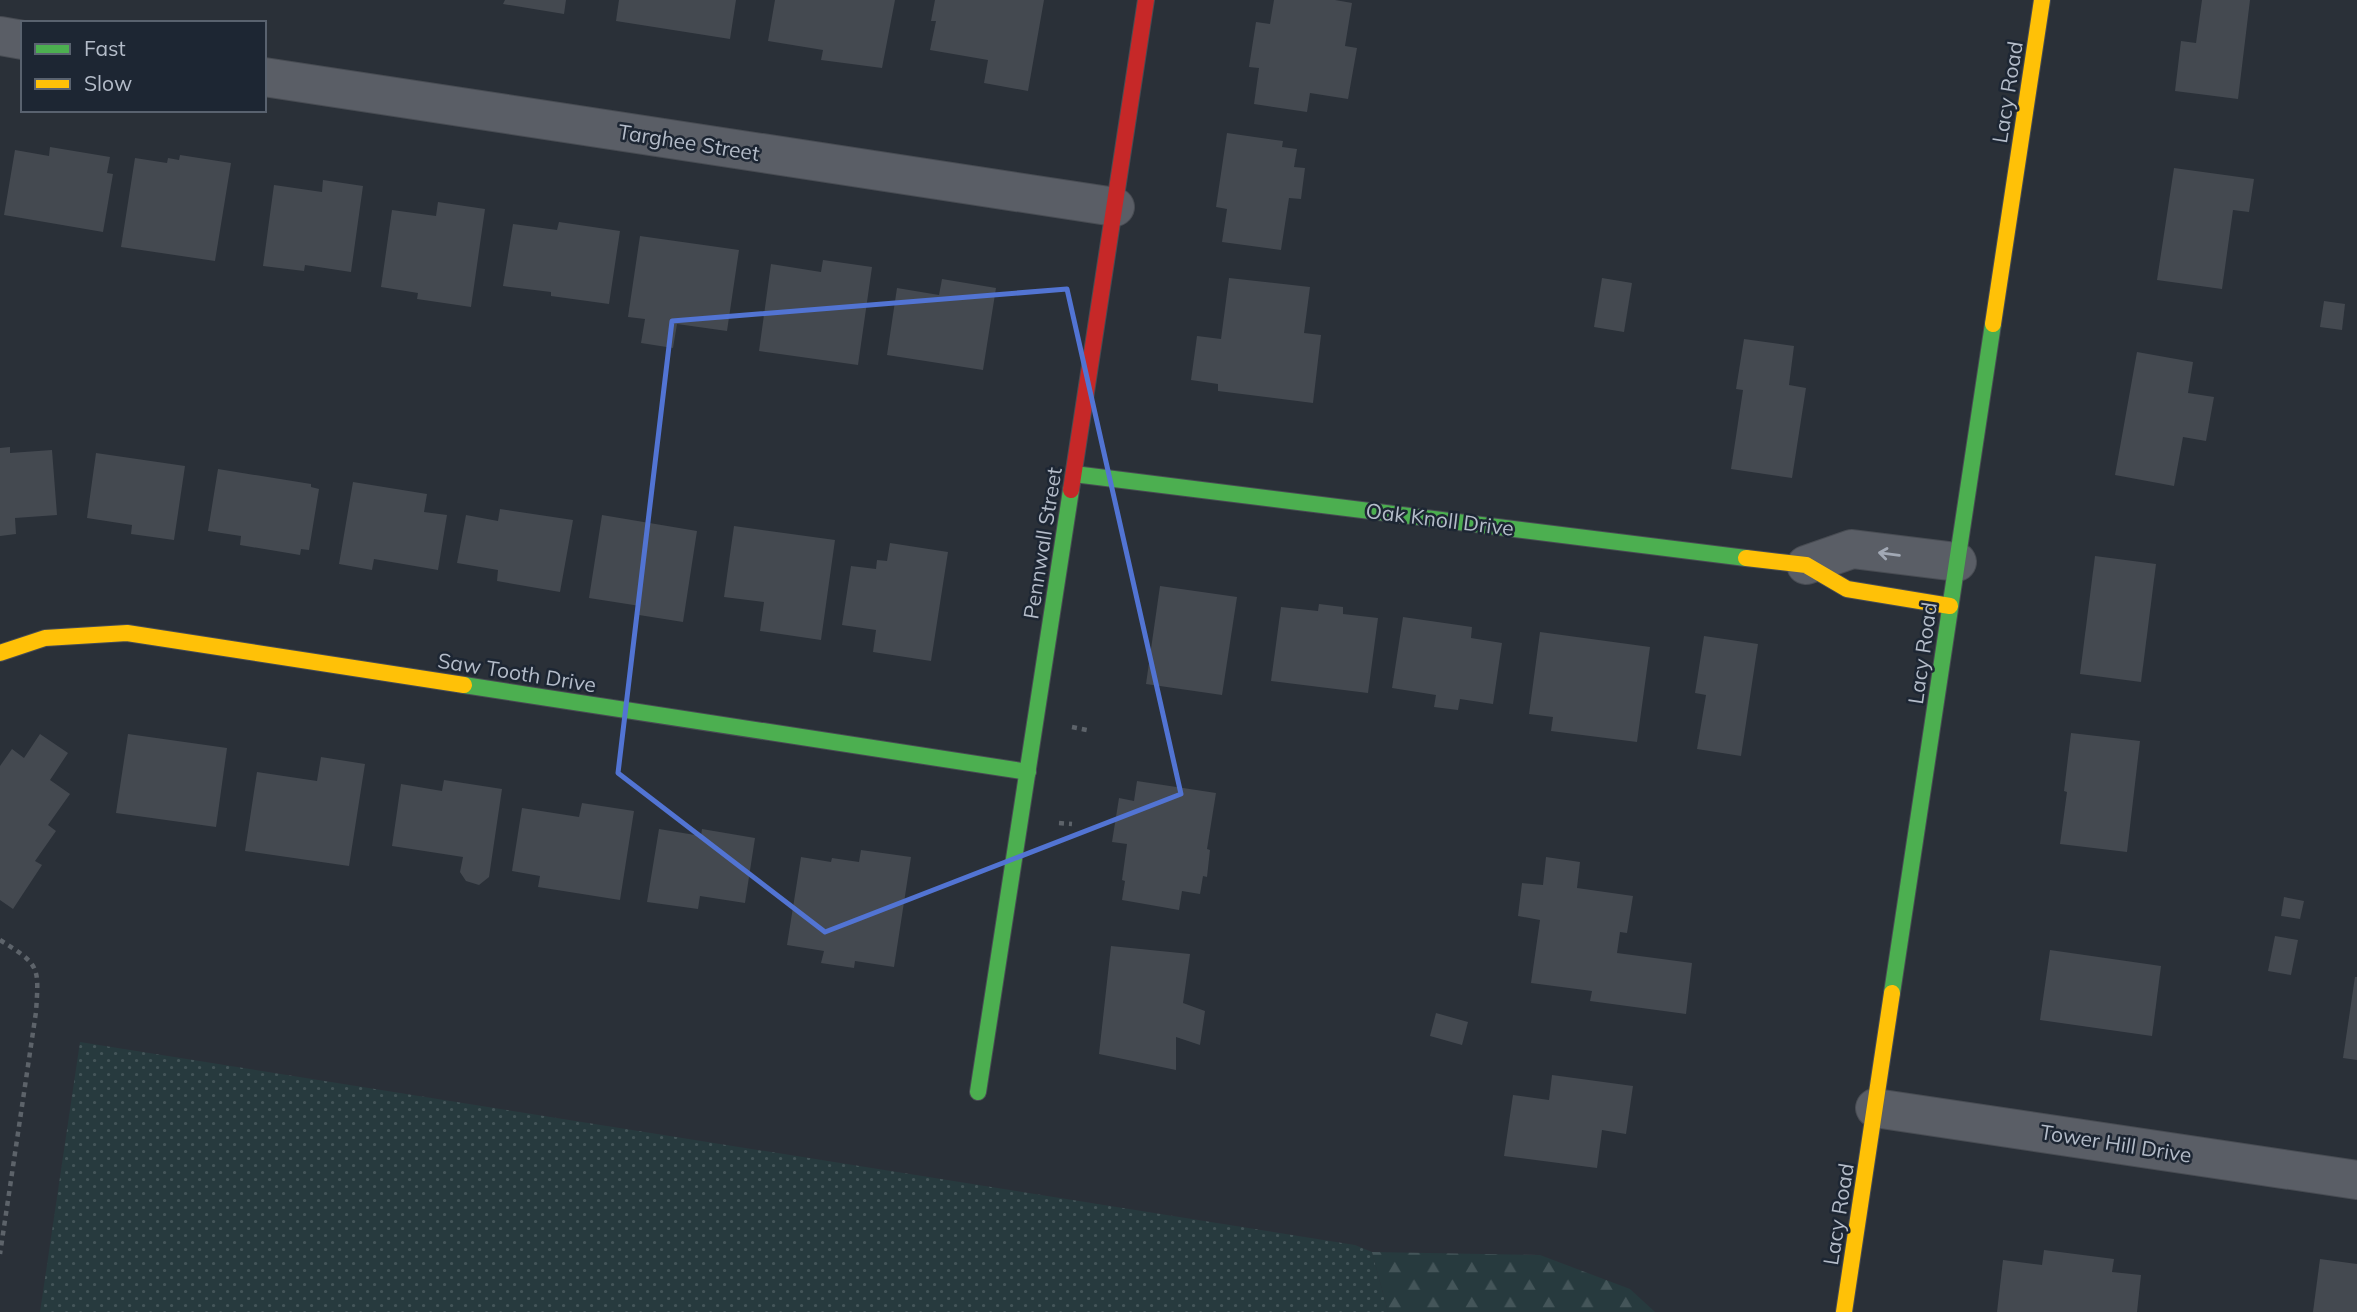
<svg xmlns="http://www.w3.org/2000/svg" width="2357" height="1312" font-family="Mulish,sans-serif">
  <defs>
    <pattern id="grass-dots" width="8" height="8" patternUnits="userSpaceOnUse" patternTransform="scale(1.75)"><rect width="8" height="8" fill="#273a3e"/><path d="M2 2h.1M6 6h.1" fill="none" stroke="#445559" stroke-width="1.8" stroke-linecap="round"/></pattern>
    <pattern id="forest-firs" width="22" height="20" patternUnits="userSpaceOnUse" patternTransform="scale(1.75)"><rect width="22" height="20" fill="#273a3e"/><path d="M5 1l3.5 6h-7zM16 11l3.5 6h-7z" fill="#445559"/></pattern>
  </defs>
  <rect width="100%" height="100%" fill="#2a3038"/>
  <path fill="url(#grass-dots)" d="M80 1042 1355 1245 1372 1252 1388 1312H40Z"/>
  <path fill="url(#forest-firs)" d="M1372 1252 1540 1255 1630 1289 1655 1312H1388Z"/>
  <g fill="#444950">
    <path d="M505 0H566L564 14 503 4Z"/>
    <path d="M619 0H736L730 39 616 21Z"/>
    <path d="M775 0H895L882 68 821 60 823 50 768 41Z"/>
    <path d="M935 0H1044L1028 91 984 83 988 60 930 50 936 21H931Z"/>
    <path d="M1274 0H1335L1352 3 1345 46 1357 48 1348 99 1310 93 1307 112 1254 104 1259 68 1249 67 1256 22 1270 24Z"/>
    <path d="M2202 0H2250L2238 99 2175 91 2181 41 2196 43Z"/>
    <path d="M1227 133 1283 141 1282 147 1297 149 1294 167 1305 168 1301 199 1289 198 1281 250 1222 242 1227 209 1216 207Z"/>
    <path d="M50 147 110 157 107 173 113 174 103 232 4 215 15 150 49 156Z"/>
    <path d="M180 155 231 163 215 261 121 247 135 158 167 163 168 158 179 160Z"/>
    <path d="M2174 168 2254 179 2249 212 2233 210 2222 289 2157 280Z"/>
    <path d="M323 180 363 186 351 272 305 265 304 271 263 266 274 185 322 192Z"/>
    <path d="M438 202 485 209 471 307 417 299 418 293 381 287 392 210 436 216Z"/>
    <path d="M559 222 620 231 609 304 551 296V292L503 286 513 224 557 230Z"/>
    <path d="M640 236 739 250 727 331 677 324 673 348 641 343 645 319 628 317Z"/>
    <path d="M823 260 872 267 858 365 759 351 771 264 821 272Z"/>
    <path d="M1229 278 1310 287 1304 333 1321 335 1313 403 1218 391V384L1191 380 1197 336 1221 339Z"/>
    <path d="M1602 278 1632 283 1624 332 1594 327Z"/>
    <path d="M942 279 996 288 983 370 887 355 897 288 939 295Z"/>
    <path d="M2324 301 2345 304 2342 330 2320 327Z"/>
    <path d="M1744 339 1794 346 1789 385 1806 388 1792 478 1731 469 1743 390 1736 389Z"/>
    <path d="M2137 352 2193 362 2188 393 2214 397 2206 441 2183 437 2174 486 2115 475Z"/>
    <path d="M10 447V453L52 450 57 515 15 518 16 534 0 536V448Z"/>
    <path d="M96 453 185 466 174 540 131 534 132 525 87 518Z"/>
    <path d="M218 469 311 484V487L319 489 309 550 301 549 300 555 240 545 241 536 208 531Z"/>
    <path d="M353 482 427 494 424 512 447 515 438 570 374 559 372 570 339 564Z"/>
    <path d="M500 509 573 520 560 592 497 581 498 570 457 563 466 515 498 521Z"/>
    <path d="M602 515 697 531 683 622 639 615 640 606 589 598Z"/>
    <path d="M734 526 835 540 821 640 760 631 764 602 724 597Z"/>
    <path d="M890 543 948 552 931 661 873 652 876 630 842 625 851 566 876 569 877 560 887 561Z"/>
    <path d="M2095 556 2156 564 2141 682 2080 674Z"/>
    <path d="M1160 586 1237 597 1222 695 1146 684Z"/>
    <path d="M1319 604 1343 607V614L1378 618 1368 693 1271 681 1281 607 1318 611Z"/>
    <path d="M1403 617 1472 627 1471 638 1502 643 1493 704 1460 699 1458 710 1434 707 1436 695 1392 688Z"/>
    <path d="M1540 632 1650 647 1637 742 1551 731 1553 717 1529 714Z"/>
    <path d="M1704 636 1758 644 1741 756 1697 749 1706 695 1695 693Z"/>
    <path d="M2071 733 2140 741 2127 852 2060 844 2067 792 2064 791Z"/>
    <path d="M40 734 68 753 50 780 70 794 48 825 56 831 35 861 42 865 13 909 0 900V766L12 749 24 758Z"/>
    <path d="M128 734 227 748 216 827 116 813Z"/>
    <path d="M321 757 365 764 349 866 245 851 257 772 317 781Z"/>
    <path d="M444 780 502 789 489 877 479 885 466 881 460 872 463 857 392 846 401 784 442 791Z"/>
    <path d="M1137 781 1216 793 1207 849 1210 850 1207 877 1203 876 1200 894 1182 891 1179 910 1122 900 1125 881 1122 880 1127 844 1112 842 1119 798 1134 801Z"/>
    <path d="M582 803 634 811 620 900 538 887 540 876 512 871 522 808 579 817Z"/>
    <path d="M659 829 701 836 702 829 755 838 745 903 700 896 698 909 647 902Z"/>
    <path d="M861 850 911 857 894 967 855 961 854 968 821 963 824 951 787 945 801 857 831 862 832 858 859 862Z"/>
    <path d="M1546 857 1580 862 1577 888 1633 896 1627 933 1620 932 1617 953 1692 963 1686 1014 1590 1001 1592 991 1531 983 1540 920 1518 916 1522 883 1543 885Z"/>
    <path d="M2284 897 2304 901 2300 919 2281 916Z"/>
    <path d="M2275 936 2298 940 2291 975 2268 971Z"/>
    <path d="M1111 946 1190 954 1183 1003 1205 1011 1200 1045 1176 1037V1070L1099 1054Z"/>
    <path d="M2050 950 2161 966 2152 1036 2040 1020Z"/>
    <path d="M2355 977H2357V1060L2343 1058Z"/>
    <path d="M1436 1013 1468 1022 1462 1045 1430 1036Z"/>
    <path d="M1552 1075 1633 1086 1626 1134 1602 1130 1597 1168 1504 1156 1513 1095 1549 1100Z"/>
    <path d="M2044 1250 2114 1259 2112 1272 2141 1275 2137 1312H1997L2003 1260 2042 1265Z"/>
    <path d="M2320 1259 2357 1264V1312H2313Z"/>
  </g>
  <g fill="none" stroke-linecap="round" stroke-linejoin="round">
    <g stroke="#484c53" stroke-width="40">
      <g id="street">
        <path d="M0 36 23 40"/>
        <path d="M264 77 1115 207"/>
        <path d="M1806 565 1852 549 1957 562"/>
        <path d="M1875 1108 2357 1180"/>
      </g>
    </g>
    <g stroke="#484c53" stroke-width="18">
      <g id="fast">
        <path d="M1074 474 1746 558"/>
        <path d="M464 685 1028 772"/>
        <path d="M1892 993 1993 324"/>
        <path d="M978 1092 1071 490"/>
      </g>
    </g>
    <g stroke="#484c53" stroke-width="18">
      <g id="slow">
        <path d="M1993 324 2042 0"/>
        <path d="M1746 558 1806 565 1847 589 1950 606"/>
        <path d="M0 653 45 638 127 633 464 685"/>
        <path d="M1844 1312 1892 993"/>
      </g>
    </g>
    <g stroke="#484c53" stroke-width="18">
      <path id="jam" d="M1071 490 1146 0"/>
    </g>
    <g stroke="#5d636a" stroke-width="4.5" stroke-dasharray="5 5" stroke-linecap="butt">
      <path d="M1072 727 1087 730"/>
      <path d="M1059 823 1072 824"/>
      <path d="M0 940C40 965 39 966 36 1012L0 1254"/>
    </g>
    <use href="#street" stroke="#5a5e66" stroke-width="38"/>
    <use href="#fast" stroke="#4caf50" stroke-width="16"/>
    <use href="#slow" stroke="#ffc107" stroke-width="16"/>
    <use href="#jam" stroke="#c62828" stroke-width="16"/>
  </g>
  <defs><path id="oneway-shaft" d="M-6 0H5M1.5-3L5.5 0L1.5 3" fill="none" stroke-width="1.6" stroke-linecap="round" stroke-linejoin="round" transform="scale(1.75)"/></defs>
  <use stroke="#a2a9b5" href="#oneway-shaft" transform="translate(1889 554) rotate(-173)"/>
  <path fill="none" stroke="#5274d3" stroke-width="5" stroke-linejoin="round" d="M1067 289 1181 794 825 932 618 773 672 321Z"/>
  <g text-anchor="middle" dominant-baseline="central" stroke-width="5" stroke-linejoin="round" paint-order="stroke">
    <g font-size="21" fill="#b4bcc9" stroke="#1d2633">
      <text transform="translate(2007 92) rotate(-81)">Lacy Road</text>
      <text transform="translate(689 142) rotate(9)">Targhee Street</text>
      <text transform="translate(1440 519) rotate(7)">Oak Knoll Drive</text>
      <text transform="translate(1042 543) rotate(-81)">Pennwall Street</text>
      <text transform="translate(1922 653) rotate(-82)">Lacy Road</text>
      <text transform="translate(517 672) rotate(9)">Saw Tooth Drive</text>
      <text transform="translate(2116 1143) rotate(9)">Tower Hill Drive</text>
      <text transform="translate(1838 1214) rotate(-81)">Lacy Road</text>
    </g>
  </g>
  <rect x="21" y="21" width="245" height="91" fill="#1d2633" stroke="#59626f" stroke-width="2"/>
  <rect x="35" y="44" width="35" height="10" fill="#4caf50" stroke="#59626f" stroke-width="2"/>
  <text x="84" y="56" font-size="21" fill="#b4bcc9">Fast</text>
  <rect x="35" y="79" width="35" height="10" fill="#ffc107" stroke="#59626f" stroke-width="2"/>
  <text x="84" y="91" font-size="21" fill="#b4bcc9">Slow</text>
</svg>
